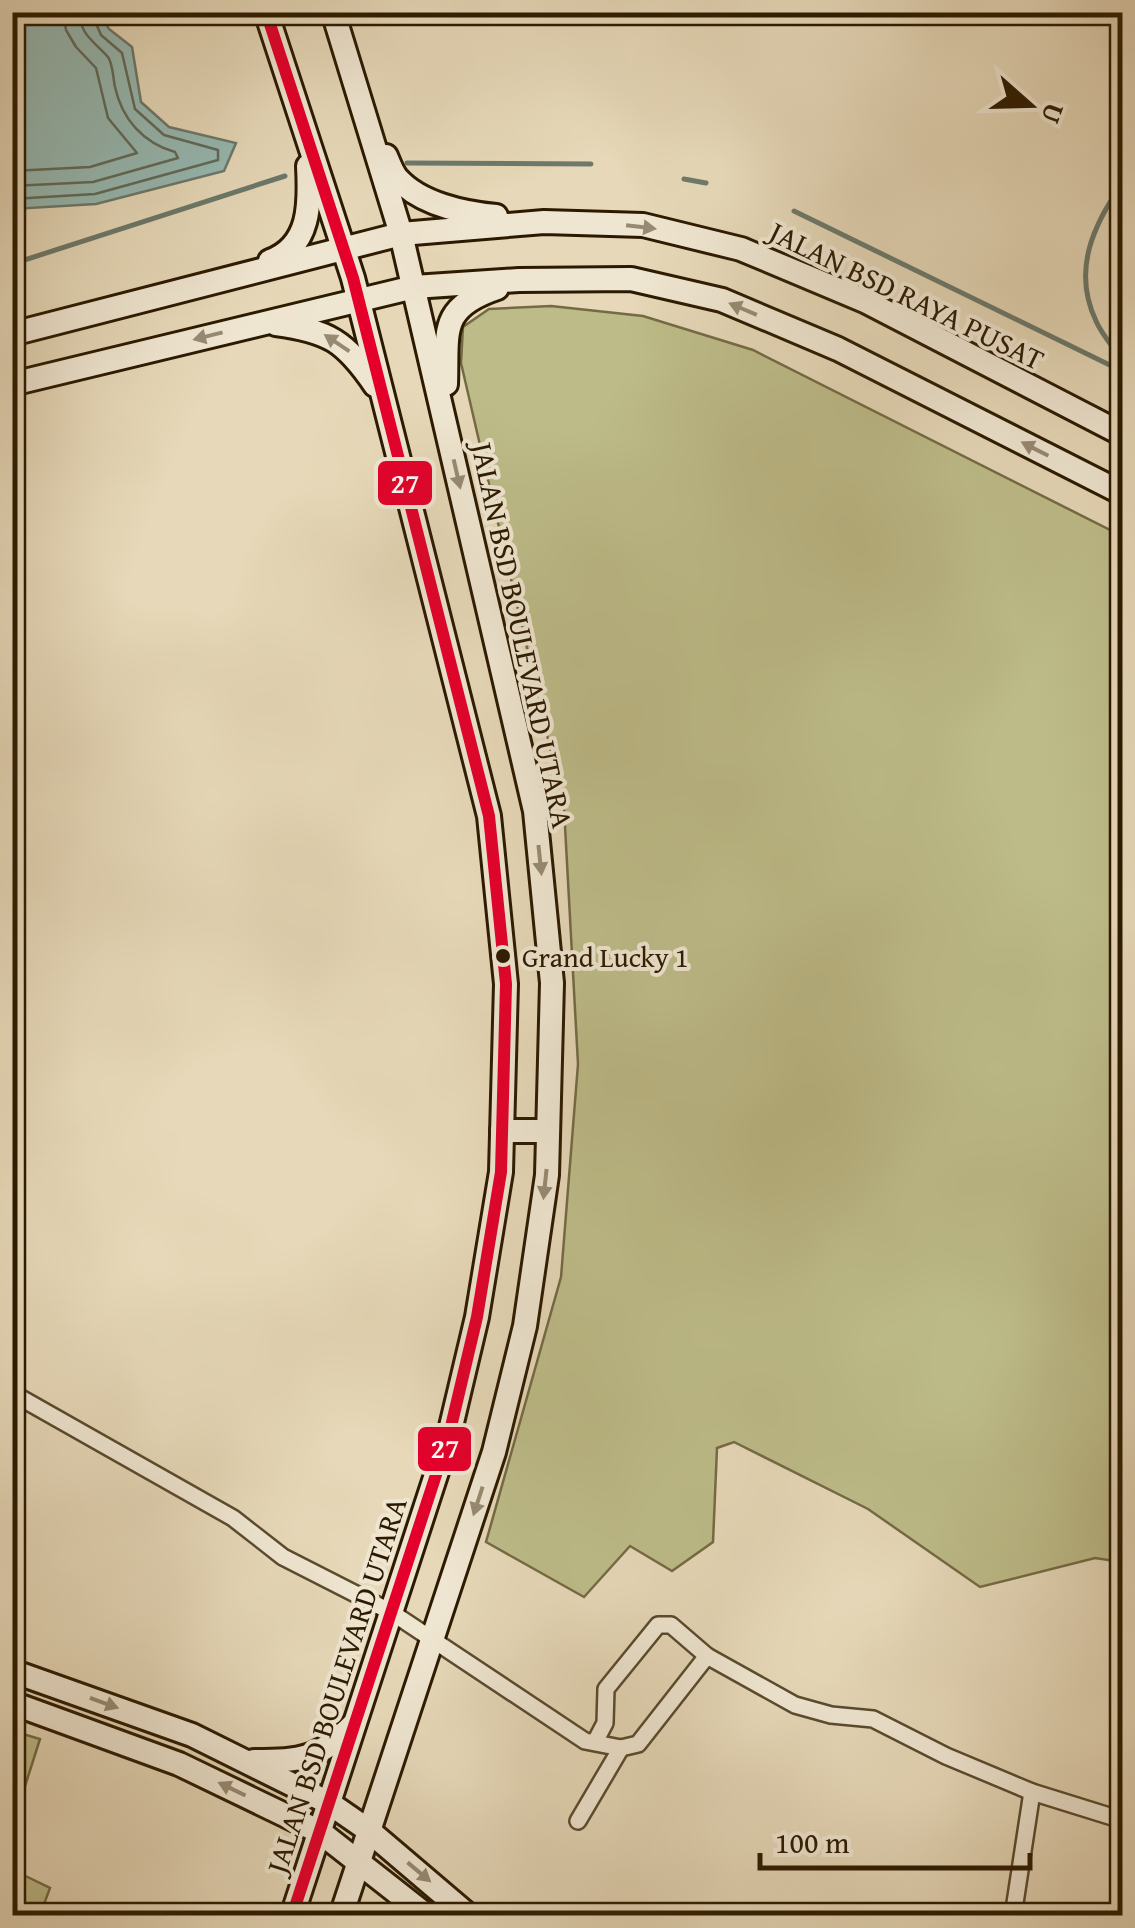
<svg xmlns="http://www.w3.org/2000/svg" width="1135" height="1928" font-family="'Gentium Book Plus',serif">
  <rect width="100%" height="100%" fill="#e6d8b8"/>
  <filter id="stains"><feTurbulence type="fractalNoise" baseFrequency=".002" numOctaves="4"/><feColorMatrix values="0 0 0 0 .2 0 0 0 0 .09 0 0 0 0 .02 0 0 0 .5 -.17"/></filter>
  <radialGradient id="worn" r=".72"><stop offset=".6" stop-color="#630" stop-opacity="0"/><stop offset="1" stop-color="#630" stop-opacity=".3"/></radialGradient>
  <g fill="#bdbc89" stroke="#746b44" stroke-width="2.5">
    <path d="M551 306 643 316 753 350 1122 536V1562L1095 1558 980 1587 868 1509 734 1442 717 1448 713 1542 672 1571 630 1546 584 1597 486 1542 561 1277 578 1064 564 808 461 363 463 327 489 309Z"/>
    <path d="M13 1731 40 1739 13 1824 12 1731Z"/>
    <path d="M13 1870 50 1888 40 1915H13Z"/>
  </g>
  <path fill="#96b9b2" stroke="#6c796b" stroke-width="2.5" d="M13 12 99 13 109 29 132 47 141 102 169 127 236 143 224 171 96 204 13 209Z"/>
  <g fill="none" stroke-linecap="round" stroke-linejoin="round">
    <g stroke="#616a59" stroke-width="2.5">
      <path d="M12 171 90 167 137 153 108 118 96 68 76 47 66 30 63 12"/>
      <path d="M12 186 93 182 178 158 175 152C143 143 122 119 115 87 113 78 113 64 108 57 95 42 80 35 79 12"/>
      <path d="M12 199 95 194 218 160V150L164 135 135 109 122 53 101 35 91 12"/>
    </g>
    <g stroke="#6c796b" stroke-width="5">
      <path d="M407 163 591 164"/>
      <path d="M684 179 706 183"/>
      <path d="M1122 184C1093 225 1072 271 1096 321 1102 335 1114 348 1122 360"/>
      <path d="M794 211 1122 371"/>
      <path d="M12 264 285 176"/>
    </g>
    <g stroke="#5a4a2e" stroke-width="20">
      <g id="street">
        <path d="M12 1393 233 1518 283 1557 391 1612 585 1741 621 1748 638 1744 707 1656 795 1705 831 1715 873 1719 946 1756 1032 1792 1122 1820"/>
        <path d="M595 1742 605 1723 606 1689 658 1625H671L707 1656"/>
        <path d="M578 1821 621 1748"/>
        <path d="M1013 1916 1032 1792"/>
      </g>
    </g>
    <g stroke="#2c1a00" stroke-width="28">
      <g id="secondary">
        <path d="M266 12 353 278 489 816 506 984 501 1172 477 1317 449 1435 292 1916"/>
        <path d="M333 12 401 234 535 811 552 983 547 1175 525 1326 494 1452 341 1916"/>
        <path d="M386 156C389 163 392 172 397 178 420 204 464 213 496 216"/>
        <path d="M270 261C311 246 310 203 308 166"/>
        <path d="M276 324C329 331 345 341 375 385"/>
        <path d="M12 334 401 234 544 222 643 225 741 249 865 301 1122 434"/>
        <path d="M12 384 414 287 519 280 631 279 722 300 838 349 1122 493"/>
        <path d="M446 384C448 332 438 308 497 288"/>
        <path d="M502 1131H548"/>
        <path d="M12 1671 192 1735 329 1803 368 1830 469 1916"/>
        <path d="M12 1703 179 1764 320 1832 427 1916"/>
        <path d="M254 1761C302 1761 319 1759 354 1724"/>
      </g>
    </g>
    <use href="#street" stroke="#efe6d1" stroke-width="15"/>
    <use href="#secondary" stroke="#efe6d1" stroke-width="22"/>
    <g stroke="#efe6d1" stroke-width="20">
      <path id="bus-1" d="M266 12 353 278 489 816 506 984 501 1172 477 1317 449 1435 292 1916"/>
    </g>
    <use href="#bus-1" stroke="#e4002b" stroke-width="12"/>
  </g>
  <defs><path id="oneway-solid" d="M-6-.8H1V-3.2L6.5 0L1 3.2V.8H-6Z" transform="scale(2.5)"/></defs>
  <g fill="#978a73">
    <use href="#oneway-solid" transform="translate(641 227) rotate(7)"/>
    <use href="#oneway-solid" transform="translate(743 309) rotate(-157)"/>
    <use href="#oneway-solid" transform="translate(208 336) rotate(166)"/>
    <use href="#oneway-solid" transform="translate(337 343) rotate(-146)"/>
    <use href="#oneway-solid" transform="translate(1035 449) rotate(-153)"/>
    <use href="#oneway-solid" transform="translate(457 474) rotate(77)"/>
    <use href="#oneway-solid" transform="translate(540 860) rotate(84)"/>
    <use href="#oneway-solid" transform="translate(545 1184) rotate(96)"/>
    <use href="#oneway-solid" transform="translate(478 1501) rotate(108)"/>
    <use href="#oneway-solid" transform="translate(104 1703) rotate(20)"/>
    <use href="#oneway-solid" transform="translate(232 1789) rotate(-154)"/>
    <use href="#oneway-solid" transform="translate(419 1872) rotate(40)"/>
  </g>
  <circle fill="#2c1a00" stroke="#efe6d1" stroke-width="4" cx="503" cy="956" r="9"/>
  <g text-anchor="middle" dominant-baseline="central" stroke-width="8" stroke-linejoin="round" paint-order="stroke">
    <g font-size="28" fill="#2c1a00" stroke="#efe6d1" text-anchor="start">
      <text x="522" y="956">Grand Lucky 1</text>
    </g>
    <g font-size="30" fill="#2c1a00" stroke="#efe6d1">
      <text transform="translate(907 295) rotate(26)">JALAN BSD RAYA PUSAT</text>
      <text transform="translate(523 635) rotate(78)">JALAN BSD BOULEVARD UTARA</text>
      <text transform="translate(336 1685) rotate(-72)">JALAN BSD BOULEVARD UTARA</text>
    </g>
  </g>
  <g stroke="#efe6d1" stroke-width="4">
    <rect x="376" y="459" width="58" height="48" rx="10" fill="#e4002b"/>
    <rect x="416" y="1425" width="57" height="48" rx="10" fill="#e4002b"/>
  </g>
  <g font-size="28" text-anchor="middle" font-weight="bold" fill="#fff">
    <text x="405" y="493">27</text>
    <text x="445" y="1458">27</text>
  </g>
  <rect width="1135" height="1928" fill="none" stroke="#e6d8b8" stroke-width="50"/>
  <rect x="15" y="15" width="1105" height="1898" fill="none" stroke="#2c1a00" stroke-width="5"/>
  <rect x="25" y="25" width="1085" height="1878" fill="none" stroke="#2c1a00" stroke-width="2.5"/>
  <g transform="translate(1030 105) rotate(110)" stroke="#efe6d1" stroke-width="8" paint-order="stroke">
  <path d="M0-8L18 38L0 25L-18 38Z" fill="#2c1a00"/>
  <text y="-15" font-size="28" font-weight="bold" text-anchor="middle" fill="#2c1a00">U</text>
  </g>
  <path d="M760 1853v15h270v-15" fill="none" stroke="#2c1a00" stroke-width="5"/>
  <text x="775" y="1853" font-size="30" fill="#2c1a00" stroke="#efe6d1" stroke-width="8" paint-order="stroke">100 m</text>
  <rect width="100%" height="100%" filter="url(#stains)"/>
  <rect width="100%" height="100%" fill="url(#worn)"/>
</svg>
